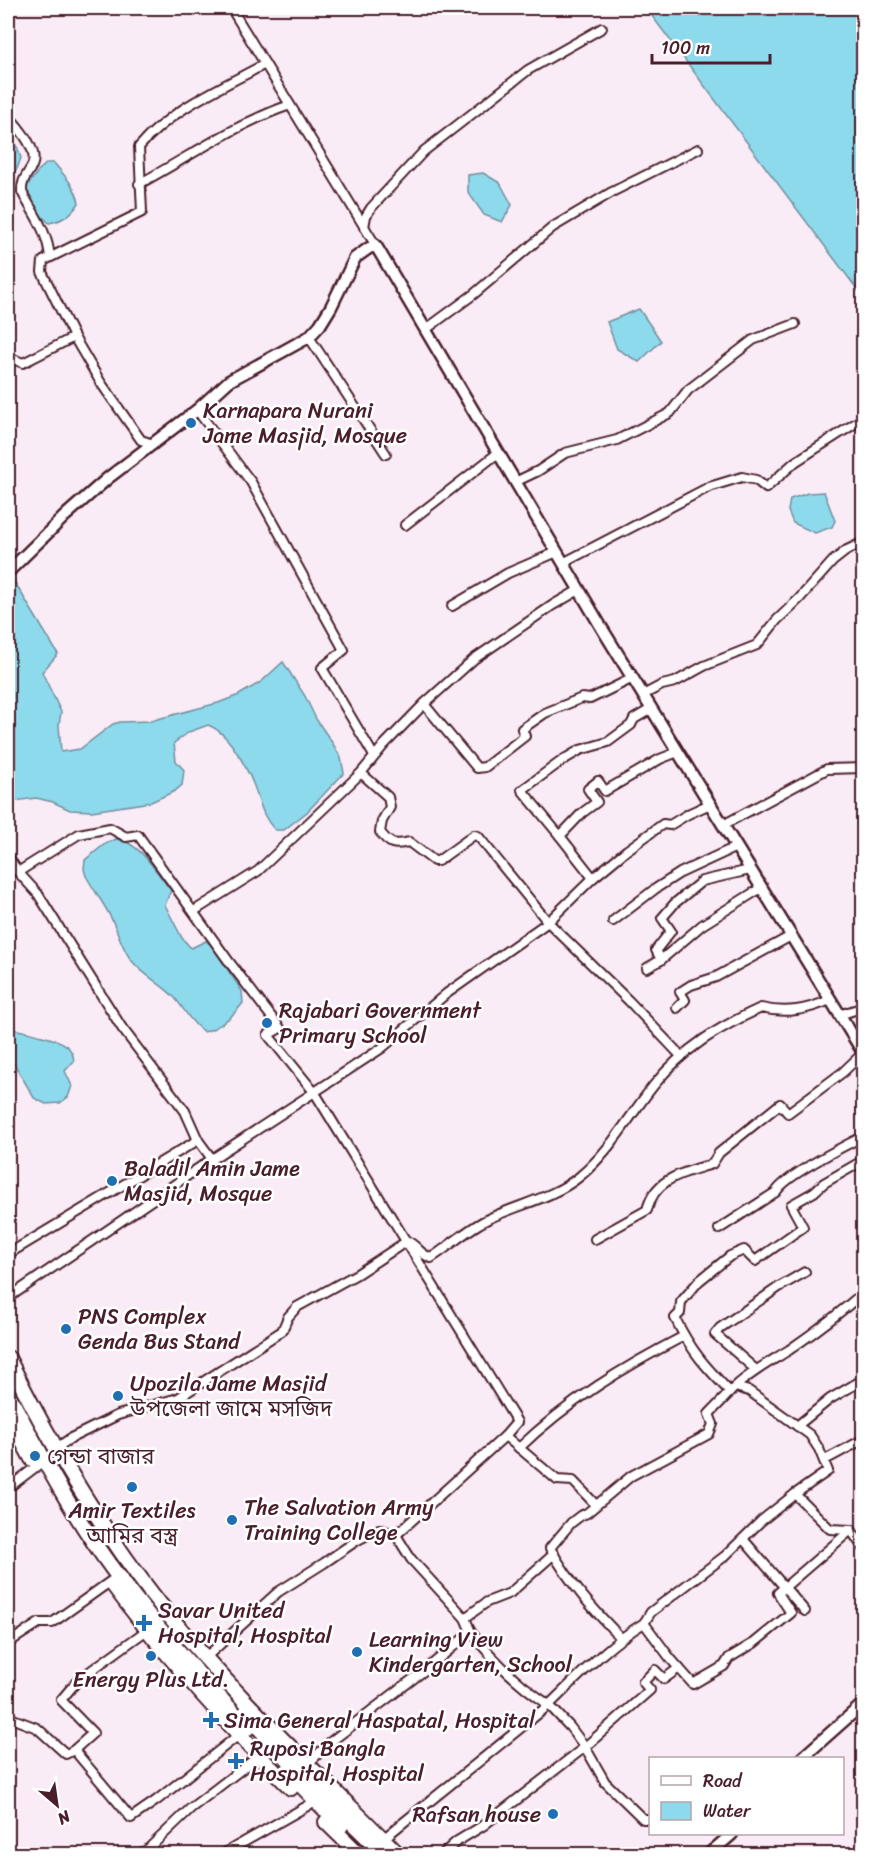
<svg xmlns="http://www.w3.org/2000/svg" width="871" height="1862" font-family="Sriracha,'Noto Sans Bengali',sans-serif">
  <rect width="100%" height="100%" fill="#faecf6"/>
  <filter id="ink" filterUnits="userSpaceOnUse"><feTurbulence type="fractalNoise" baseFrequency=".0167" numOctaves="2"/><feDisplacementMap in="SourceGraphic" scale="12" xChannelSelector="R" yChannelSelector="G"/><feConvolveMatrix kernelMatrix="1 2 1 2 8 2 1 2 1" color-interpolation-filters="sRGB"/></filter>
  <g filter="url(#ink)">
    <g fill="#8ddaed" stroke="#728f9f" stroke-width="1.5">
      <path d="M646 8H863V297Z"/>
      <path d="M8 130 14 138 21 158 17 169 8 182Z"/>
      <path d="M47 163H54C64 175 76 187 79 203 72 214 62 221 49 223L32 207 25 189 39 170Z"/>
      <path d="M483 173 500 183 512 205 502 222 484 215 468 192V175Z"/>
      <path d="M639 309 661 341 639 362 617 349 607 322Z"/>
      <path d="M824 492 835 521 832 527 815 533 793 523 788 511 790 499 808 493Z"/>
      <path d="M11 576 58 654 42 672 61 712 59 725 61 752 80 749 113 724 120 722 150 721 218 703 239 695 261 682 283 662 305 696 316 719 333 744 341 758 344 773 307 812 284 830H275C265 820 262 810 258 797 251 775 231 733 208 725L189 732 174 743 176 761 184 770 182 785 175 791 151 802 92 811 70 810 53 802 36 798 8 802V579Z"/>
      <path d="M116 839C142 843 155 872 171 890L165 905 182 938 191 948 206 941 212 946 242 991 243 1003C233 1016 220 1028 204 1032 190 1023 185 1009 174 997 162 984 144 976 132 961 123 950 120 938 114 924 107 908 95 892 86 876L84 869 85 860 105 844Z"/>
      <path d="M8 1029C20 1029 30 1033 42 1036 56 1040 72 1042 74 1061L65 1071 72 1086 68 1097 60 1103 46 1104 34 1098 8 1053Z"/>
    </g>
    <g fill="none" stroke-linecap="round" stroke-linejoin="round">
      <g stroke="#4a1f2b" stroke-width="12">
        <g id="street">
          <path d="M231 8 376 246"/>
          <path d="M8 115C17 126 40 150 32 166 27 175 21 181 22 192 34 215 47 230 50 257"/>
          <path d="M139 184C189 157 237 123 290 105"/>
          <path d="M364 227 366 216 371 208 424 151 459 124 528 70 602 28"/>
          <path d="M425 330 474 294 553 227 612 192 698 149"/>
          <path d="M309 337 386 454"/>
          <path d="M8 357 23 363 74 337"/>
          <path d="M197 410 251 482 344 650 322 668 374 756"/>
          <path d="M153 444 141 440 101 383 74 337 42 272 43 261 142 212 139 147C172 108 221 88 265 64"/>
          <path d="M515 482 538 471 565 453 617 440 670 413 688 390 753 340 795 324"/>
          <path d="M405 525 498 453"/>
          <path d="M563 563 709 487 742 477 756 480 766 488 795 462 859 421"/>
          <path d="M452 606 508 573 557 552"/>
          <path d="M643 695 662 685 675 682 704 666 757 645 777 620 799 599 833 561 847 550 864 542"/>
          <path d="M424 704 477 768 485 767 525 736 522 729 545 713 582 698 590 699 633 678"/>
          <path d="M361 773 388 797 390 807 382 821 380 832C389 844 394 846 409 842L434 861H438L474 835 478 836 548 922 593 878 627 850 663 824 670 825 688 814 710 804"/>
          <path d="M723 825 827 769 864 768"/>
          <path d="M560 836 522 790 563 760 580 750 608 742 631 725 634 719 651 709"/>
          <path d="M8 856 18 872 38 894 122 1028 185 1111 198 1140 8 1254"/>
          <path d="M18 872 79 834 110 828 126 837 138 835 230 963 280 1028 268 1035 315 1093 517 1422 505 1436"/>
          <path d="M593 878 560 836 582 813 597 802 588 789 598 781 605 791 660 759 678 752"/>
          <path d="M194 911 258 871 361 773 384 745 424 704 474 659 553 605 579 590"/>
          <path d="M613 921 655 889 680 873 736 847"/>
          <path d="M661 960 656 950 671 931 662 918 675 903 702 881 750 870"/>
          <path d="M647 968 661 960 702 925 761 888"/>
          <path d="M677 1008 685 1000 680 992 691 985 716 977 791 936"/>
          <path d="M839 1015 864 1007"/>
          <path d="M198 1140 212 1159"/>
          <path d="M719 1229 776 1192C786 1175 844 1146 864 1136"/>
          <path d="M595 1239 647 1210C655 1177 684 1173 712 1164L719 1153 780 1104 788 1113 843 1072 863 1053"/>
          <path d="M8 1298 212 1159 382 1048 446 994 548 922 629 1001 681 1056"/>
          <path d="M756 1370 715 1334 720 1328 779 1287 805 1272"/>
          <path d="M735 1387C751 1372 770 1362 789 1350 815 1332 840 1313 864 1292"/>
          <path d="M730 1392C705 1366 691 1351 675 1318L680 1313 681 1302 699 1281 730 1256 744 1250 755 1261 803 1227 791 1205 814 1192 824 1183 864 1160"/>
          <path d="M797 1426 830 1399 864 1379"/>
          <path d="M519 1448C568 1401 624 1367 684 1336"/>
          <path d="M55 1449 71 1438 118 1415 178 1398 282 1331 288 1317 297 1307 357 1274 407 1241C417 1245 419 1254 431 1258 450 1246 467 1229 488 1219 517 1205 553 1198 579 1177 610 1152 630 1115 654 1085 684 1048 719 1027 761 1008 786 1014 807 1010 830 1000"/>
          <path d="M825 1460 864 1439"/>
          <path d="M8 1488 37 1466"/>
          <path d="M396 1535 411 1559 465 1618"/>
          <path d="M743 1539 805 1611"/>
          <path d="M644 1623 651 1612 725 1556 761 1521 795 1494 830 1529 851 1530"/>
          <path d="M621 1638C592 1608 571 1585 550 1548L571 1523 580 1516 587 1513 631 1476 709 1434 713 1424 709 1414 735 1387 749 1391 810 1435 819 1449 828 1471 795 1494"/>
          <path d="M8 1643 39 1623H52L111 1581"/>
          <path d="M206 1657 278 1592 324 1563 356 1541 379 1529 396 1535 505 1436 557 1480 573 1481 596 1505"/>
          <path d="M8 1717 37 1728 66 1754 74 1750 131 1818 157 1800 240 1734"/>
          <path d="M74 1750 93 1733 61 1700 78 1680 147 1630"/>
          <path d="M308 1764 329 1743 430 1666 471 1632 465 1618 487 1602 510 1593 554 1554"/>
          <path d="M650 1819H643L605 1782 585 1747 650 1690 643 1682 655 1670 664 1679 679 1668"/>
          <path d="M383 1839 549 1705C519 1685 493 1660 471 1632"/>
          <path d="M136 1854 146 1851 191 1808 260 1755"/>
          <path d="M223 1854 309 1805"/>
          <path d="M443 1854 456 1842 484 1825 585 1747 570 1727 549 1705C579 1676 608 1645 644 1623L670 1658 693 1684 724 1666 729 1658 754 1643 791 1613 778 1593 851 1530 864 1549"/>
        </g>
      </g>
      <g stroke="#4a1f2b" stroke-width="15">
        <g id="secondary">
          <path d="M8 572 66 515 108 478 197 410 229 381 309 337 320 325 331 307 355 258 369 248 376 246 603 630 864 1054"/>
          <path d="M802 1758 864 1703"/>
          <path d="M709 1854 732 1834"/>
        </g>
      </g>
      <g stroke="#4a1f2b" stroke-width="18">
        <g id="highway">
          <path d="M8 1358C49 1441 96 1521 152 1594 225 1688 314 1770 398 1854"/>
          <path d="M8 1394C41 1455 73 1516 114 1571 155 1627 201 1678 248 1728"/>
          <path d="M8 1415 32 1459"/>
          <path d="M114 1586C167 1658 228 1725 291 1788"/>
          <path d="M245 1713 300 1772 384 1854"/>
          <path d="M287 1771 341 1826"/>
          <path d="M326 1822 359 1854"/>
        </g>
      </g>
      <use href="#street" stroke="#fff" stroke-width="8"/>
      <use href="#secondary" stroke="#fff" stroke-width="10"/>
      <use href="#highway" stroke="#fff" stroke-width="14"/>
    </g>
  </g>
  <g fill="#1f6fb2" stroke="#fff" stroke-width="2">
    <circle cx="191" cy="423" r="6"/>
    <circle cx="267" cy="1023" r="6"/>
    <circle cx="112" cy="1181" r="6"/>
    <circle cx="66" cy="1329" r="6"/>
    <circle cx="118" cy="1396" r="6"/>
    <circle cx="35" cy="1456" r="6"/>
    <circle cx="132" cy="1487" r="6"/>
    <circle cx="232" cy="1520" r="6"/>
    <path d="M141 1614h6v6h6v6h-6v6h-6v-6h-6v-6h6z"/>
    <circle cx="357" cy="1652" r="6"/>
    <circle cx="151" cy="1656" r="6"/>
    <path d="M208 1711h6v6h6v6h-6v6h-6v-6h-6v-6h6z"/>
    <path d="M233 1752h6v6h6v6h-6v6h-6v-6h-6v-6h6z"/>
    <circle cx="553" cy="1814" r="6"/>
  </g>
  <g text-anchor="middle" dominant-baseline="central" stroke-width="5" stroke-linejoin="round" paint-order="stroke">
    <g font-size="22" fill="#4a1f2b" stroke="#fff" text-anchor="start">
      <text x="203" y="410">Karnapara Nurani<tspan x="203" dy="25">Jame Masjid, Mosque</tspan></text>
      <text x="279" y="1010">Rajabari Government<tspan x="279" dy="25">Primary School</tspan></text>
      <text x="124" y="1168">Baladil Amin Jame<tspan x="124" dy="25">Masjid, Mosque</tspan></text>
      <text x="78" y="1316">PNS Complex<tspan x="78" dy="25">Genda Bus Stand</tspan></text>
      <text x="130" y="1383">Upozila Jame Masjid<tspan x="130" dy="25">উপজেলা জামে মসজিদ</tspan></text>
      <text x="47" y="1456">গেন্ডা বাজার</text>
      <text x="244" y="1507">The Salvation Army<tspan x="244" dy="25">Training College</tspan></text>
      <text x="132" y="1510" text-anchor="middle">Amir Textiles<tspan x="132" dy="25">আমির বস্ত্র</tspan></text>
      <text x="158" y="1610">Savar United<tspan x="158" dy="25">Hospital, Hospital</tspan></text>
      <text x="369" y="1639">Learning View<tspan x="369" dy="25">Kindergarten, School</tspan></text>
      <text x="151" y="1679" text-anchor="middle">Energy Plus Ltd.</text>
      <text x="224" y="1720">Sima General Haspatal, Hospital</text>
      <text x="250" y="1748">Ruposi Bangla<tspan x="250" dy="25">Hospital, Hospital</tspan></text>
      <text x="541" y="1814" text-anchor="end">Rafsan house</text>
    </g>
  </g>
  <rect width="871" height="1862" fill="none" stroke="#fff" stroke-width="30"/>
  <rect x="15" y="15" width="841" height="1832" fill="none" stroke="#4a1f2b" stroke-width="2" filter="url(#ink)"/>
  <rect x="649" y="1757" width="195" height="78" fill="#ffffff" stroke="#b7a5aa" stroke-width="1.5"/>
  <rect x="661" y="1776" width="30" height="9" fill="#ffffff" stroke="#b7a5aa" stroke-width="1.5"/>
  <text x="703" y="1787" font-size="18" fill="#4a1f2b">Road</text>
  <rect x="661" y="1802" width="30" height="18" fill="#8ddaed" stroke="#b7a5aa" stroke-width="1.5"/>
  <text x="703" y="1817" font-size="18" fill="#4a1f2b">Water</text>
  <g transform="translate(57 1805) rotate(151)" stroke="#ffffff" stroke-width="4.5" paint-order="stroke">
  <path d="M0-4.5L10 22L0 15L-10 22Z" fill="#4a1f2b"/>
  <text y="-9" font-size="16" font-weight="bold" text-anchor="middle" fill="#4a1f2b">N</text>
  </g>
  <path d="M652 54v9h118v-9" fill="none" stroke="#4a1f2b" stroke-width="3"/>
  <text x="661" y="54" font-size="18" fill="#4a1f2b" stroke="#ffffff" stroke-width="4.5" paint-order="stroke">100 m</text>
</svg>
